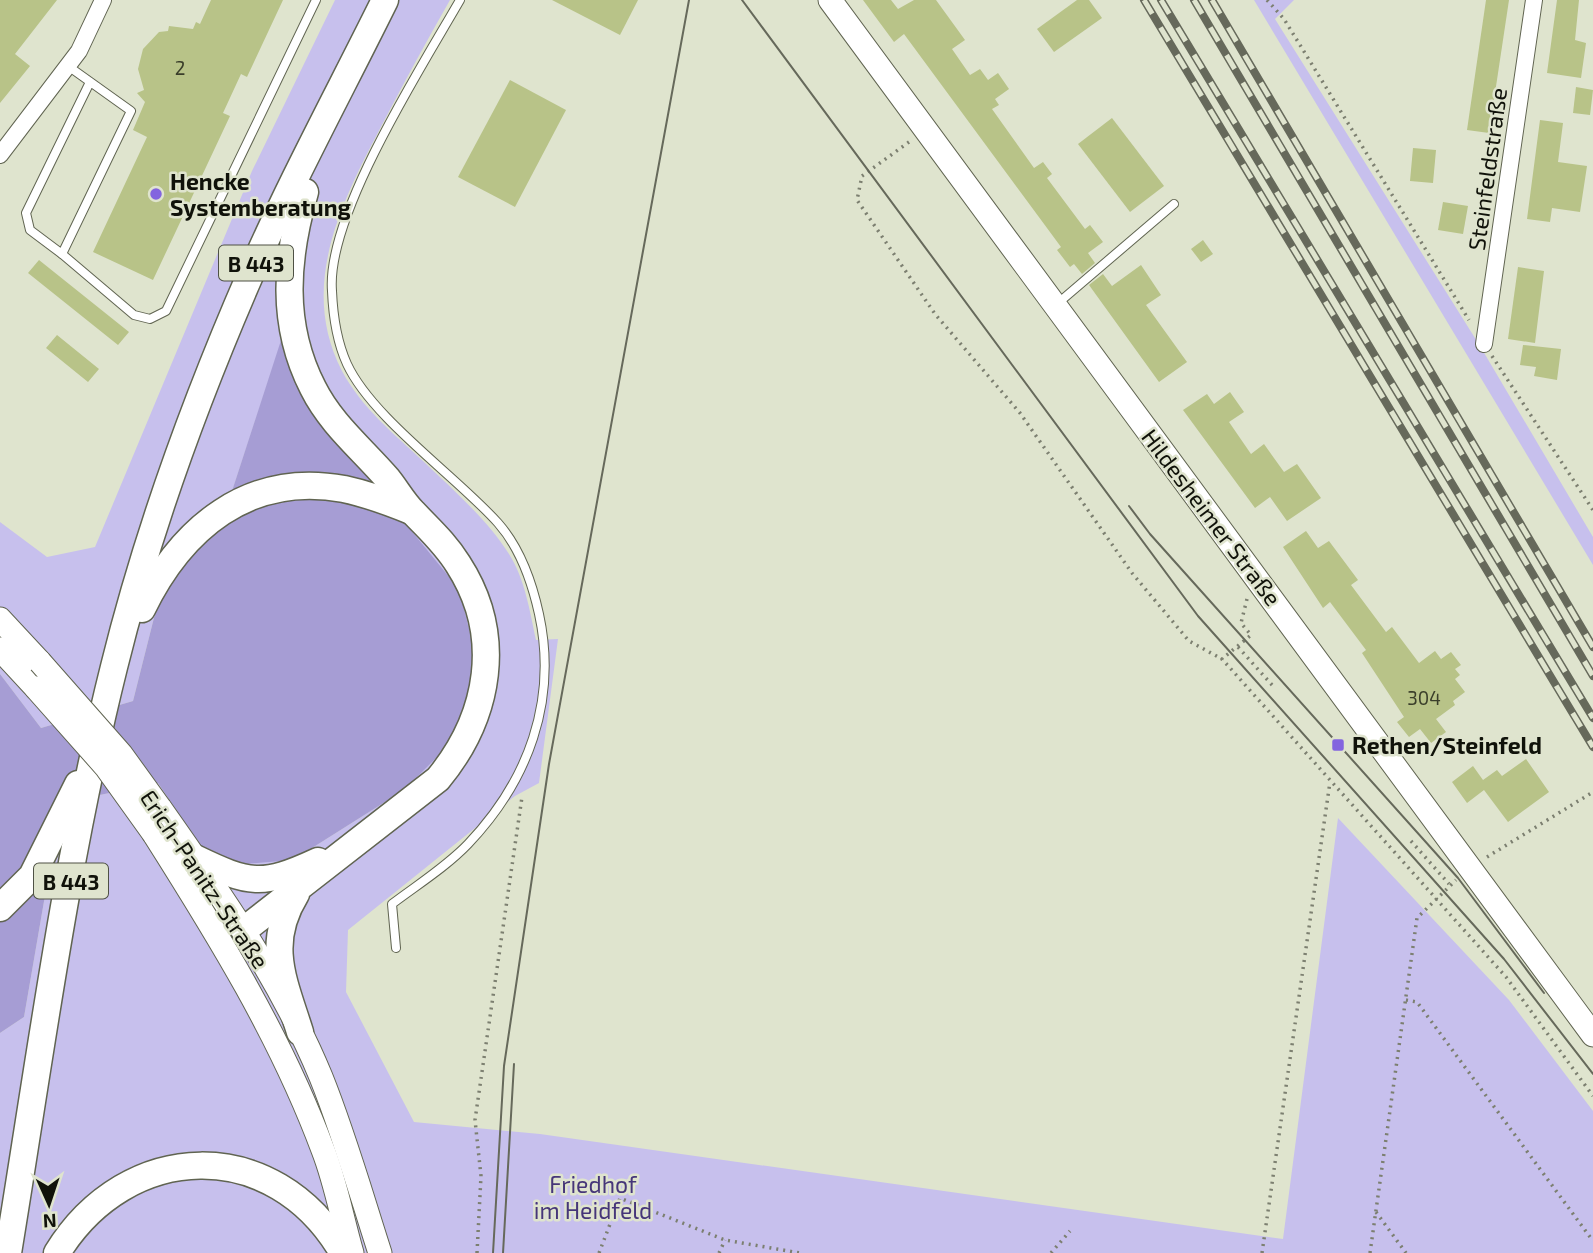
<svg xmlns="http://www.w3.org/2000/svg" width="1593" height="1253" font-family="'Exo 2',sans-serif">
  <rect width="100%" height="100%" fill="#dfe4ce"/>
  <g fill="#c7c0ed">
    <path d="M335 0H450C427 40 405 81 384 121 344 198 297 284 342 371 361 407 394 434 423 461 453 490 487 519 509 554 525 579 530 612 536 640L558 639 539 783 515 796 348 930 346 992 414 1122 540 1134 1283 1239 1338 818 1509 1000 1593 1111V1253H0V1033L24 1017 61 803 158 783 199 845 293 860 404 790 320 419 284 333 221 525 163 582 133 701 41 728 0 674V522L47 557 95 547 252 171Z"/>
    <path d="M1254 0H1294L1275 19 1480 346 1593 537V565Z"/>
  </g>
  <path fill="#a69dd4" d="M284 331 320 419 459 589 475 653 468 703 448 746 404 790 293 860 233 865 199 845 158 783 61 803 24 1017 0 1033V674L41 728 133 701 163 582 221 525Z"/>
  <g fill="#b8c388">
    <path d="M0 0H57L15 54 30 66 0 103Z"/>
    <path d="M211 0H283L247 77 241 74 223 113 230 116 153 280 93 252 147 137 133 130 145 102 137 93 144 90 138 69 143 49 159 32 168 31 169 26 193 29 196 22 200 24Z"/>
    <path d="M552 0H638L620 35Z"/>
    <path d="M863 0H891L898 9 914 0H936L965 40 952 49 970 75 980 69 988 80 998 73 1009 89 995 99 999 105 992 109 1034 168 1043 162 1052 174 1047 178 1085 229 1090 225 1103 242 1088 253 1095 263 1082 274 1074 264 1070 267 1057 250 1061 247 904 34 894 42Z"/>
    <path d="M1077 0H1089L1102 18 1054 52 1037 29Z"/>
    <path d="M1486 0H1509L1489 133 1467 130Z"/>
    <path d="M1557 0H1579L1575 40 1586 43 1581 78 1547 73Z"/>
    <path d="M510 80 566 110 515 207 458 177Z"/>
    <path d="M1576 87 1593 90 1590 115 1573 113Z"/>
    <path d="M1112 118 1164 186 1130 212 1078 144Z"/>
    <path d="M1540 120 1563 123 1558 162 1587 166 1580 212 1552 208 1550 222 1527 219Z"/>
    <path d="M1413 148 1436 150 1433 183 1410 181Z"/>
    <path d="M1443 202 1468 206 1463 234 1438 230Z"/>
    <path d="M1203 240 1213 254 1201 262 1191 249Z"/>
    <path d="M39 260 129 332 118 345 28 273Z"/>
    <path d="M1141 265 1161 295 1146 305 1187 362 1159 382 1089 285 1103 274 1112 286Z"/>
    <path d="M1518 267 1544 271 1535 343 1508 339Z"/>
    <path d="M57 335 99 369 88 382 46 348Z"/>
    <path d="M1523 345 1561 349 1557 380 1534 376 1536 367 1520 365Z"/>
    <path d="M1230 392 1244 412 1229 422 1251 454 1264 444 1284 472 1297 464 1321 498 1287 521 1270 497 1255 508 1183 410 1207 394 1214 404Z"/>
    <path d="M1306 531 1318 548 1329 541 1358 580 1351 585 1386 632 1392 627 1419 663 1435 651 1441 659 1451 652 1461 665 1455 669 1460 675 1455 679 1465 692 1453 701 1455 705 1436 719 1446 732 1431 743 1420 729 1409 737 1397 722 1404 717 1362 653 1366 650 1330 602 1323 608 1283 547Z"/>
    <path d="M1526 759 1549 792 1508 822 1484 790 1467 803 1452 782 1473 766 1483 780 1497 770 1502 776Z"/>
  </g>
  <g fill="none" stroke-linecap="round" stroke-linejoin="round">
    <g stroke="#606451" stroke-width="10">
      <g id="lane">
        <path d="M68 66 131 111 62 254 30 230 26 213 90 82"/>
        <path d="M62 254 134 315 150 319 166 311 316 0"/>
        <path d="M1057 304 1174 204"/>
        <path d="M396 948 392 904C417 885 446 867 468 844 528 781 558 701 539 614 532 582 520 548 498 523 457 477 372 418 347 364 337 342 333 315 332 291 326 216 421 68 460 0"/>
      </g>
    </g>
    <g stroke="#606451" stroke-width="18">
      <g id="street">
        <path d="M0 155 79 51 103 0"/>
        <path d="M1484 344 1534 0"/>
      </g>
    </g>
    <g stroke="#606451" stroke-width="25">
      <g id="secondary">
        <path d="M830 0 1593 1035"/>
        <path d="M0 619 40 662"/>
        <path d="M0 649 36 688"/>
        <path d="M160 808C220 893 281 980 321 1077 344 1134 361 1194 380 1253"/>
        <path d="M154 834C218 935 281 1037 323 1150 336 1183 342 1219 352 1253"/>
      </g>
    </g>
    <g stroke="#606451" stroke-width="29">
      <g id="primary">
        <path d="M142 609C181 529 248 471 344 489 367 494 389 502 411 511"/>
        <path d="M195 858C249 884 262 887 318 861"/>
        <path d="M296 894C265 944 284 981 300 1032"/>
        <path d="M0 908 32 876 78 784"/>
        <path d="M244 930 438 779C490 716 504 635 458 564 445 543 429 529 413 512 403 502 396 489 387 478 361 448 331 424 313 388 280 324 286 258 305 192"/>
        <path d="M8 1253C40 1058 66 859 114 667 147 533 196 399 251 273 291 181 340 91 385 0"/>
        <path d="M57 1253C127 1139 274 1134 343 1253"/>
      </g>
    </g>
    <g stroke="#7c7f70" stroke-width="3.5" stroke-dasharray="2 5" stroke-linecap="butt">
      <path d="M1267 0 1284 19 1469 320"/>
      <path d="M909 142 862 176 857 200 935 314 1020 413 1132 573 1189 641 1222 659"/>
      <path d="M1492 356 1593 510"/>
      <path d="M1247 599 1241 623 1251 635 1222 659 1506 977 1593 1096"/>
      <path d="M1238 647 1273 686"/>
      <path d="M1411 841 1449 884"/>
      <path d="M1487 857 1593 792"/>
      <path d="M1406 1000 1417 1002 1593 1241"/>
      <path d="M1376 1212 1406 1253"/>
      <path d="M477 1253 481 1176 475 1120 522 797"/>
      <path d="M599 1253 620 1198 725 1240 800 1253"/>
      <path d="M719 1253 725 1240"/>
      <path d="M1051 1253 1070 1231"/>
      <path d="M1262 1253 1330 782"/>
      <path d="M1370 1253 1417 918 1456 880"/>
    </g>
    <use href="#lane" stroke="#fff" stroke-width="8"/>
    <use href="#street" stroke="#fff" stroke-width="16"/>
    <use href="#secondary" stroke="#fff" stroke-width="23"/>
    <use href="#primary" stroke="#fff" stroke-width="26"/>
    <g stroke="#66695b" stroke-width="2">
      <path d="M742 0 1198 616 1504 959 1593 1074"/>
      <path d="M1129 506 1150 534 1458 878 1544 993"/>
      <path d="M493 1253 504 1066 549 764 689 0"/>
      <path d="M503 1253 514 1064"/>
    </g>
    <g stroke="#66695b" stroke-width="8">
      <g id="rail">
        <path d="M1144 0 1593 747"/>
        <path d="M1161 0 1593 718"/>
        <path d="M1194 0 1593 676"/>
        <path d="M1212 0 1593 647"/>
      </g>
    </g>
    <use href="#rail" stroke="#dfe4ce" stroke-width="5" stroke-dasharray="16" stroke-linecap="butt"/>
    <g stroke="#606451" stroke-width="25" stroke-linecap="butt">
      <g id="secondary-bridge">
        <path d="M40 662 121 754 160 808"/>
        <path d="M36 688 106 767 154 834"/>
      </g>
    </g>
    <use href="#secondary-bridge" stroke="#fff" stroke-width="23"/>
  </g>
  <g fill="#8364df" stroke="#dfe4ce" stroke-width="2.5">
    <circle cx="156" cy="194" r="7"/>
    <rect x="1331" y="738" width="14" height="14" rx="3.5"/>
  </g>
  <g text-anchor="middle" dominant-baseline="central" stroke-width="5" stroke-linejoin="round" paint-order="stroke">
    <g font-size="19" fill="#3a3e2a">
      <text x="180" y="67">2</text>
      <text x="1424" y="697">304</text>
    </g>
    <g fill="#dfe4ce" stroke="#4e5145" stroke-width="2">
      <rect x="219" y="245.5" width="74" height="35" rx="5"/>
      <rect x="34" y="863.5" width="74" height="35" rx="5"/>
    </g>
    <g font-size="21" font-weight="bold" fill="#10120a">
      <text x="256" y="263">B 443</text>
      <text x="71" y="881">B 443</text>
    </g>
    <g font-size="23" fill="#10120a" stroke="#dfe4ce">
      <text transform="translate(1487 169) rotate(-82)">Steinfeldstraße</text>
      <text transform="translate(1212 517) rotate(53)">Hildesheimer Straße</text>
      <text transform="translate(205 879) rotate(56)">Erich-Panitz-Straße</text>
    </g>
    <g font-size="23" font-weight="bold" fill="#10120a" stroke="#dfe4ce" text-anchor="start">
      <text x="170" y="181">Hencke<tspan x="170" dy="26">Systemberatung</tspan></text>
      <text x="1352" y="745">Rethen/Steinfeld</text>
    </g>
    <g font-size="23" fill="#463679" stroke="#dfe4ce">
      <text x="593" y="1184">Friedhof<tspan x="593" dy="26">im Heidfeld</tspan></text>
    </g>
  </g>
  <g transform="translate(49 1204) rotate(177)" stroke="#dfe4ce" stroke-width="5" paint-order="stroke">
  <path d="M0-5L12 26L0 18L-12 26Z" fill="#10120a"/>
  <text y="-10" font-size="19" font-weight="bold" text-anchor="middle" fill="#10120a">N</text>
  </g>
</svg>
